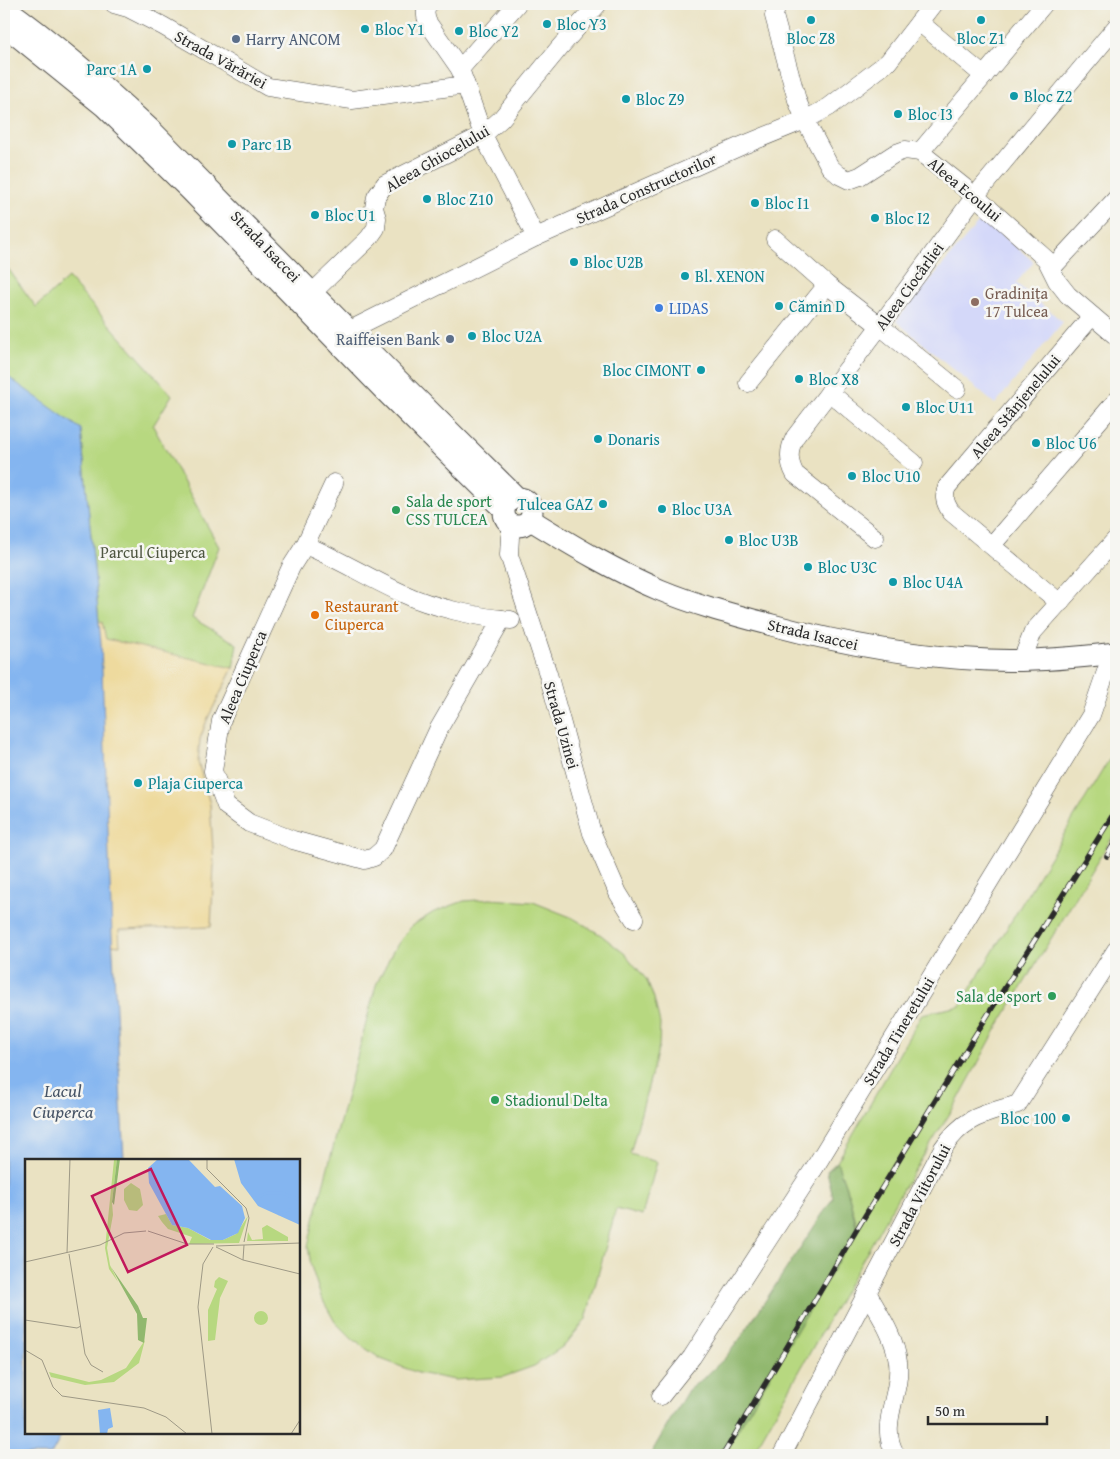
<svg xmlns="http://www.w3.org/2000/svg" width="1120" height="1459" font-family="'Gentium Book Plus',serif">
  <rect width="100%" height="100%" fill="#f6f6f2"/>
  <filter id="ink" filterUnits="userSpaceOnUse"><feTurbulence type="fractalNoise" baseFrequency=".02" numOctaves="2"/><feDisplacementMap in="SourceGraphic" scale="10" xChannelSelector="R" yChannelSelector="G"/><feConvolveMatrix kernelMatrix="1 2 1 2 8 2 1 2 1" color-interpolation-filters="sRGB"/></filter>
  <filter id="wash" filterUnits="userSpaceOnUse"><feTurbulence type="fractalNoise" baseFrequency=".0096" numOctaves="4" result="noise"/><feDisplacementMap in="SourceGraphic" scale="20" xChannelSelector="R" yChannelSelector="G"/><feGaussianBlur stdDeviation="1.12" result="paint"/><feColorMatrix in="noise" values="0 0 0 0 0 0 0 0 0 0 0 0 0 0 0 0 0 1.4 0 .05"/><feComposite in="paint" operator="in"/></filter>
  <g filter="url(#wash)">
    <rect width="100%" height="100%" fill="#eae2c2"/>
    <path fill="#d4d8f9" d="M982 218 1034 262 1016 283 1063 322 995 404 896 321Z"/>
    <g fill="#b7d880" stroke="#718256">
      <path d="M4 263 36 307 68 278 172 395 153 426 219 547 192 618 237 644 233 668 101 643 81 430 4 374Z"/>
      <path d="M1116 748V831L997 1028 957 1102 898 1197 752 1455H723L779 1358 858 1228 849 1196 837 1162 922 1014 960 1006Z"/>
      <path d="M490 899 533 902 573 918 601 935 625 954 646 979 654 998 660 1024 659 1046 630 1154 657 1162 642 1216 616 1209 586 1319 565 1345 534 1366 503 1377 455 1380 418 1373 381 1359 352 1339 335 1322 321 1297 311 1266 308 1246 314 1220 376 985 393 951 410 927 434 912 464 901Z"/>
    </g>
    <path fill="#91b86e" stroke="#5e724c" d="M837 1162 849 1196 857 1229 723 1455H650L688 1390 705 1377 725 1358 742 1336 833 1198 827 1171Z"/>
    <path fill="#eeda9e" stroke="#8c8264" d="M102 622 106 639 233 668 207 720 200 739 198 762 210 804 214 865 211 927 119 930 120 946 103 944 82 624Z"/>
    <path fill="#84b5f0" stroke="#58708e" d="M4 374 81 429 101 643 112 935 124 1160H26V1433H63L51 1455H4Z"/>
  </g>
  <g filter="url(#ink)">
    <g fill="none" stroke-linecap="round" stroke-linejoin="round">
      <g stroke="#484642" stroke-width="19">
        <g id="minor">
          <path d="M114 4 128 8 163 26 268 87 352 100 466 85"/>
          <path d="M429 4C424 10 425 16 428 23L460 69 483 135 536 237"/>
          <path d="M777 4 774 16 797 100 805 120 830 167 839 175 849 180 860 176 894 154 905 150 920 152 975 196 1046 259 1057 281 1068 295 1116 336"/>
          <path d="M919 22 984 76"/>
          <path d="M460 69 517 4"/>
          <path d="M920 152 1044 4"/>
          <path d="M775 239 827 285 880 326 957 389"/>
          <path d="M1052 268 1116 199"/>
          <path d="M312 293 369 238 376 228 377 218 374 208 376 197 385 184 483 135 501 119 560 47 598 4"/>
          <path d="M338 336 536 237 741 146 805 120 829 107 888 62 933 4"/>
          <path d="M748 383 827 285"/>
          <path d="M829 392 914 463"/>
          <path d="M334 483 305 545 291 567 221 721 213 771 226 806 249 823 293 840 365 860 374 857 383 849 438 730 502 619"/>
          <path d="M512 525 510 537 509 555 548 674 592 833 618 893 634 919"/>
          <path d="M875 538 795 474C788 461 788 450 795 437L880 326 975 196 1116 27"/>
          <path d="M305 545C339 559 370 579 404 594 431 607 481 618 511 620"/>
          <path d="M992 545 1116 401"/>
          <path d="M1060 603 951 512C945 503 943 497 947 487L1092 316"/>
          <path d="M1022 660 1033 632 1116 539"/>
          <path d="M867 1292C879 1314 895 1337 898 1362 902 1394 877 1425 896 1455"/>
          <path d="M661 1396 692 1357 815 1167 1091 715 1112 654"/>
          <path d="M782 1455 943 1148C965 1116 982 1115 1018 1104L1116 950"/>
        </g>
      </g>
      <g stroke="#484642" stroke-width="23">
        <g id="major">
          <path d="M4 7C56 44 105 87 152 131L397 379 516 497"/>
          <path d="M4 25 104 106 190 190 385 391 504 509"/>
          <circle cx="518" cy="512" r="14"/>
          <path d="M531 520C573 546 615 571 660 590 696 605 735 615 772 625 843 644 915 657 988 660 1030 662 1074 658 1116 653"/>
        </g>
      </g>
      <use href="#minor" stroke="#fff" stroke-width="18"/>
      <use href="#major" stroke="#fff" stroke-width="21"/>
      <g stroke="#2b2b2b" stroke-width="5.5">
        <g id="rail">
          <path d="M1107 856 1116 840"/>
          <path d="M723 1455 857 1229 974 1037 1116 810"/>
        </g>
      </g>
      <use href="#rail" stroke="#f6f6f2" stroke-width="4" stroke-dasharray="11" stroke-linecap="butt"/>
    </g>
  </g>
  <g fill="#0f9aa8" stroke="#f6f6f2" stroke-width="2">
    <circle cx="811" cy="20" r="5"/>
    <circle cx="981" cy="20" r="5"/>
    <circle cx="547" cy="24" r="5"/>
    <circle cx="365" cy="29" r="5"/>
    <circle cx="459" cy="31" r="5"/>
    <circle cx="147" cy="69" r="5"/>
    <circle cx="1014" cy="96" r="5"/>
    <circle cx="626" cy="99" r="5"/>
    <circle cx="898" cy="114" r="5"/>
    <circle cx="232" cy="144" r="5"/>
    <circle cx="427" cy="199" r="5"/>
    <circle cx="755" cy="203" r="5"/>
    <circle cx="315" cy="215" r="5"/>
    <circle cx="875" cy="218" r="5"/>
    <circle cx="574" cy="262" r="5"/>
    <circle cx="685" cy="276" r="5"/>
    <circle cx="779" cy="306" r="5"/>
    <circle cx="472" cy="336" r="5"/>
    <circle cx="701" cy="370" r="5"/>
    <circle cx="799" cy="379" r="5"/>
    <circle cx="906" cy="407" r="5"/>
    <circle cx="598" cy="439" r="5"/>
    <circle cx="1036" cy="443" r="5"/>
    <circle cx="852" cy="476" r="5"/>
    <circle cx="603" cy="504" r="5"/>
    <circle cx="662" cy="509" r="5"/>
    <circle cx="729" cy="540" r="5"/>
    <circle cx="808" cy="567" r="5"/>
    <circle cx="893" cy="582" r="5"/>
    <circle cx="138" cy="783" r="5"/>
    <circle cx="1066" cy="1118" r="5"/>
  </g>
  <g fill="#5c6f8a" stroke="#f6f6f2" stroke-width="2">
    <circle cx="236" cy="39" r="5"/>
    <circle cx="450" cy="339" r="5"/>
  </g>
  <circle fill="#8d6e63" stroke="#f6f6f2" stroke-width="2" cx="975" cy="302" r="5"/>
  <circle fill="#3f7fe0" stroke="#f6f6f2" stroke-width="2" cx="659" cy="308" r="5"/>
  <g fill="#2e9e5b" stroke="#f6f6f2" stroke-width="2">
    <circle cx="396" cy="510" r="5"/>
    <circle cx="1052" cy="996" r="5"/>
    <circle cx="495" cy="1100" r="5"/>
  </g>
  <circle fill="#e8710a" stroke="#f6f6f2" stroke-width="2" cx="315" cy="615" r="5"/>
  <g text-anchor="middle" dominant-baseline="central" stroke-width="5" stroke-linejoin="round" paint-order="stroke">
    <g font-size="16" fill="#0d838f" stroke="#f6f6f2" text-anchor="start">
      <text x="557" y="24">Bloc Y3</text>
      <text x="375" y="29">Bloc Y1</text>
      <text x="469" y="31">Bloc Y2</text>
      <text x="811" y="38" text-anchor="middle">Bloc Z8</text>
      <text x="981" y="38" text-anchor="middle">Bloc Z1</text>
      <text x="137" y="69" text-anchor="end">Parc 1A</text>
      <text x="1024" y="96">Bloc Z2</text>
      <text x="636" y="99">Bloc Z9</text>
      <text x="908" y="114">Bloc I3</text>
      <text x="242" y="144">Parc 1B</text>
      <text x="437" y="199">Bloc Z10</text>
      <text x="765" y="203">Bloc I1</text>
      <text x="325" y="215">Bloc U1</text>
      <text x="885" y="218">Bloc I2</text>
      <text x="584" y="262">Bloc U2B</text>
      <text x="695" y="276">Bl. XENON</text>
      <text x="789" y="306">Cămin D</text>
      <text x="482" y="336">Bloc U2A</text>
      <text x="691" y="370" text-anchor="end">Bloc CIMONT</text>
      <text x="809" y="379">Bloc X8</text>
      <text x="916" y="407">Bloc U11</text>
      <text x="608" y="439">Donaris</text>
      <text x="1046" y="443">Bloc U6</text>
      <text x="862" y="476">Bloc U10</text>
      <text x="593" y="504" text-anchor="end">Tulcea GAZ</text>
      <text x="672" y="509">Bloc U3A</text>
      <text x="739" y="540">Bloc U3B</text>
      <text x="818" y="567">Bloc U3C</text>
      <text x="903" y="582">Bloc U4A</text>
      <text x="148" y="783">Plaja Ciuperca</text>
      <text x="1056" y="1118" text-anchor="end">Bloc 100</text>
    </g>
    <g font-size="16" fill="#4e5e75" stroke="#f6f6f2" text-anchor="start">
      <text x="246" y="39">Harry ANCOM</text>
      <text x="440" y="339" text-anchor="end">Raiffeisen Bank</text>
    </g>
    <g font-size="16" fill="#2b2b2b" stroke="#f6f6f2">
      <text transform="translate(221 59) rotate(29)">Strada Vărăriei</text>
      <text transform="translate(437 158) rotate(-30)">Aleea Ghiocelului</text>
      <text transform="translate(646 188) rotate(-24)">Strada Constructorilor</text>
      <text transform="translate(965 189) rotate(40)">Aleea Ecoului</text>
      <text transform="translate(266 246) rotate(46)">Strada Isaccei</text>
      <text transform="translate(909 286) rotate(-54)">Aleea Ciocârliei</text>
      <text transform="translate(1015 406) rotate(-50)">Aleea Stânjenelului</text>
      <text transform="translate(813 634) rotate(13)">Strada Isaccei</text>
      <text transform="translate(242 677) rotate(-67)">Aleea Ciuperca</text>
      <text transform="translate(562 725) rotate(74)">Strada Uzinei</text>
      <text transform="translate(898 1031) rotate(-59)">Strada Tineretului</text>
      <text transform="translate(919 1195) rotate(-62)">Strada Viitorului</text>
    </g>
    <g font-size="16" fill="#785e54" stroke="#f6f6f2" text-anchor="start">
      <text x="985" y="293">Gradinița<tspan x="985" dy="18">17 Tulcea</tspan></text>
    </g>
    <g font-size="16" fill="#366cbe" stroke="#f6f6f2" text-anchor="start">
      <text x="669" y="308">LIDAS</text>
    </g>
    <g font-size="16" fill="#27864d" stroke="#f6f6f2" text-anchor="start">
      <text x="406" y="501">Sala de sport<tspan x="406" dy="18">CSS TULCEA</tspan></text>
      <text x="1042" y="996" text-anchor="end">Sala de sport</text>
      <text x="505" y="1100">Stadionul Delta</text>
    </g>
    <g font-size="16" fill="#4e5640" stroke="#f6f6f2">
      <text x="153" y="552">Parcul Ciuperca</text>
    </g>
    <g font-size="16" fill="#c56008" stroke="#f6f6f2" text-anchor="start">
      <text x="325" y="606">Restaurant<tspan x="325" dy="18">Ciuperca</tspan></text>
    </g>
    <g font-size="18" font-style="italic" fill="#465466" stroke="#f6f6f2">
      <text x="63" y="1090">Lacul<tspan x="63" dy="21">Ciuperca</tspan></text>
    </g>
  </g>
  <g transform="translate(25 1159)">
    <rect width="275" height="275" fill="#eae2c2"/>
    <path d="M92 0 87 43 88 56 82 89 85 106 93 123 84 110 80 89 89 1ZM106 24 115 30 118 46 112 52 104 51 99 41V30ZM141 55 147 66 163 69 185 81H198L211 75 223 57 214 84 164 85 167 78 143 70 137 63 133 57ZM242 66 263 78V82H222L223 73 227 81 238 80 237 69ZM194 118 203 122 195 139 190 181 183 182V151L192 130 189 128 190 122ZM229 159a7 7 0 1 1 14 0a7 7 0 1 1-14 0ZM120 181 114 204 89 223 60 226 26 218 24 213 64 223 76 221 101 209Z" fill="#b7d880"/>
    <path d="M92 0H95L89 46 87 43ZM86 108 113 147 118 159H122L119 184 113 181 112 155Z" fill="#91b86e"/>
    <path d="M133 0H163L190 28 195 27 217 47 220 59 213 74 198 81H186L163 69 147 66 124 24 123 9ZM209 0H275V66L233 47 216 24ZM85 249 88 268 83 270 82 275H75L73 251Z" fill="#84b5f0"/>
    <path fill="none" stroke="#84b5f0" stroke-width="2.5" d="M231 39 242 34H257L275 41M253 55 275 47"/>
    <path fill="none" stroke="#9e9986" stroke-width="1" d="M182 0V10L221 49 224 59 219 83M123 72 162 85H189M191 87 275 84M191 88 218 101 275 115M42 94 45 0M44 95 60 195 66 206 78 213M218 101 219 86M0 103 75 86 99 74 121 72M0 161 52 169 56 167M0 191 17 201 28 228 37 237 119 249 141 258 162 275M187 275 173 148 178 105 188 88M266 275 275 261"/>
    <path fill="#c2185b" fill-opacity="0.15" stroke="#c2185b" stroke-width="2.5" d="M126 10 162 86 103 113 67 37Z"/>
    <rect width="275" height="275" fill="none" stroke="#2b2b2b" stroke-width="2.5"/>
  </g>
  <rect width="1120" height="1459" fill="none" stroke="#f6f6f2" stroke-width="20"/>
  <path d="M928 1416v8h119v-8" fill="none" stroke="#2b2b2b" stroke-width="2.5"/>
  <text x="935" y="1416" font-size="15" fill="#2b2b2b" stroke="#f6f6f2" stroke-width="4" paint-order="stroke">50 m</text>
</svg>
